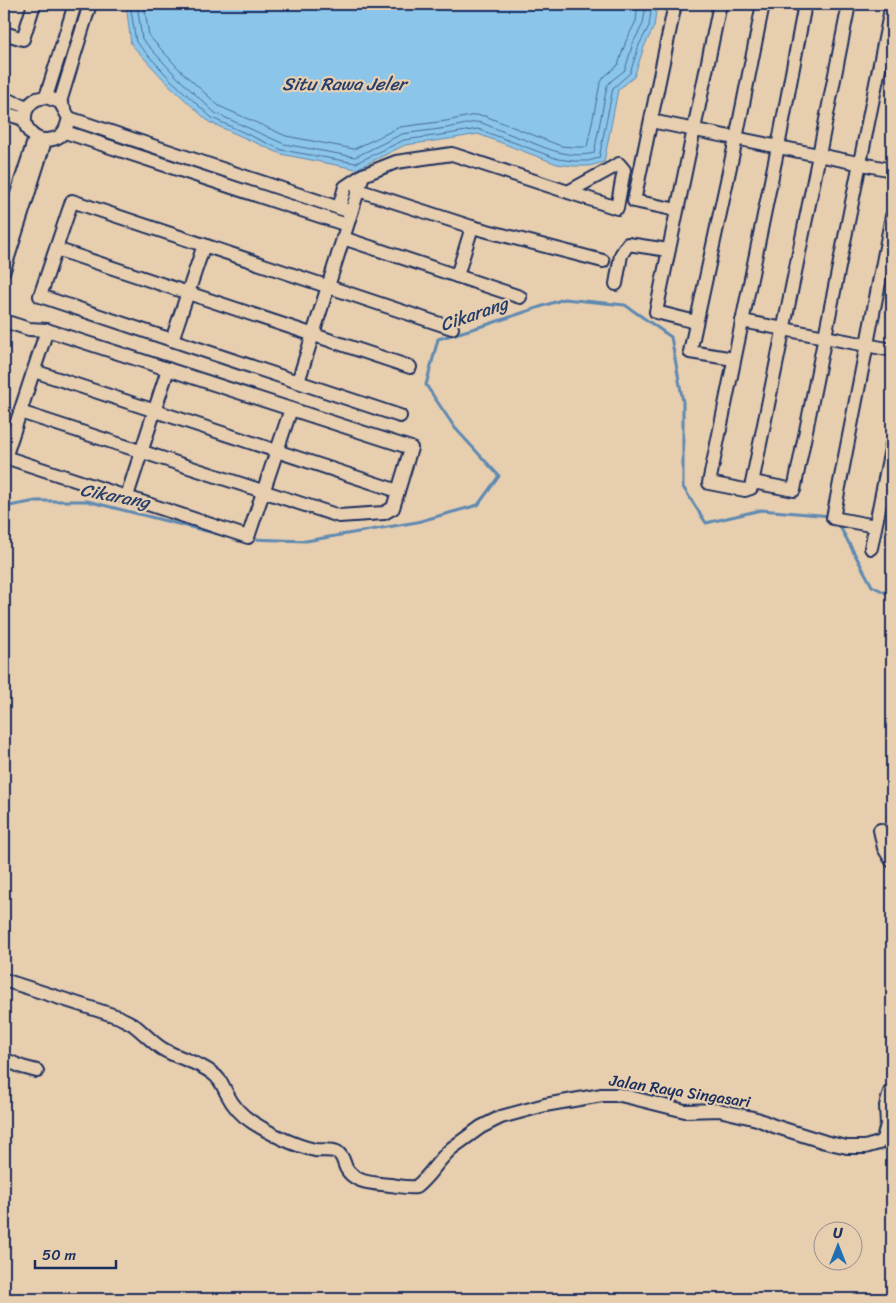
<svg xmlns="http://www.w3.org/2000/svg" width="896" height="1303" font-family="Sriracha,sans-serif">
  <rect width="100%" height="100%" fill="#e7ceaf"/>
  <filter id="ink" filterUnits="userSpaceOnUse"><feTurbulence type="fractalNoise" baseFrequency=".02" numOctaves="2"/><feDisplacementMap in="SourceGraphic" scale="10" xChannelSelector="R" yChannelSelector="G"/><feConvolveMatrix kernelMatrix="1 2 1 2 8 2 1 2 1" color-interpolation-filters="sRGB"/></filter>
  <g filter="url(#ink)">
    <path fill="#8bc5ea" stroke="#5e89b2" d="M126 4H657L654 27 644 47 634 77 618 90 604 162 589 166H573L557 164 478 134 449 139 405 145 356 169 281 154 209 122 168 84 131 44Z"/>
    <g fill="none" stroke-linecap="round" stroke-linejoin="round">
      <g stroke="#486b96" stroke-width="1">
        <path d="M130 4 136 42 171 80 212 118 282 150 356 163 404 140 448 134 478 129 558 159 573 161H588L599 158 613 88 630 73 639 45 649 26 652 4"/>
        <path d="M137 4 142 39 176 76 215 113 284 144 355 157 402 134 447 128 476 122 482 123C497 129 511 135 526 140 547 149 570 159 594 153L607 86 611 81 625 70 633 43 643 24 646 4"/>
        <path d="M144 4 149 36 181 71 219 106 286 136 354 149 400 127 446 121 475 115 485 116 561 146 574 147H587L600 84 604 77 618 65 626 41 636 21 638 4"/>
      </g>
      <g stroke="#5e89b2" stroke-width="3">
        <path d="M4 507 36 501H87L226 536"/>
        <path d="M838 523 872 586 892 596"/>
        <path d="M251 539 306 541 417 522 478 505 499 476 455 428 426 385 438 339 489 324 564 299 625 305 671 337 683 402V487L706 523 761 510 831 516"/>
      </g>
      <g stroke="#1b2f5e" stroke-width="16">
        <g id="minor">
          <path d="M675 4 634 201 677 210"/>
          <path d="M805 4 778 147 709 483 745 490 751 488 819 155 849 4"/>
          <path d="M4 33 23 39 34 4"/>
          <path d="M46 97 60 102 69 118C68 122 67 126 65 130 63 134 58 138 53 139 28 146 14 114 35 100 38 98 42 98 46 97Z"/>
          <path d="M46 97 75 4"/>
          <path d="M4 99 28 107"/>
          <path d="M60 102 90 4"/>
          <path d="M4 113 24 119"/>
          <path d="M69 118 351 212"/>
          <path d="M651 121 892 170"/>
          <path d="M65 132 347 225"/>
          <path d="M358 190 472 227 603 261"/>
          <path d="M339 208 345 187 363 175"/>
          <path d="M4 234 35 138"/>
          <path d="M343 238 520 297"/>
          <path d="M56 249 410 367"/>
          <path d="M4 270 45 141"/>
          <path d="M457 276 472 227"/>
          <path d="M616 284 621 255 628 244 668 250"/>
          <path d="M4 321 29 329 47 330 411 448 393 508 384 513 339 516 20 412"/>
          <path d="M742 321 892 350"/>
          <path d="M696 322 656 312 720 4"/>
          <path d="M172 340 204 245"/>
          <path d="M734 359 690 352 736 139 763 4"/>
          <path d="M34 371 398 491"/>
          <path d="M298 382 363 175 396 162 452 154 617 208 624 170 619 164 568 192"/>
          <path d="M400 416 40 296 72 201 452 328"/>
          <path d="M5 457 248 537 291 409"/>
          <path d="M4 461 47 330"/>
          <path d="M753 482 794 490 892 4"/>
          <path d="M127 496 168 369"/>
          <path d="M875 526 833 518 892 216"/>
          <path d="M871 548 892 444"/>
          <path d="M880 830 884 848 892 861"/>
          <path d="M4 980 119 1017C124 1020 130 1022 135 1026 144 1033 152 1042 161 1048 176 1058 197 1061 212 1073 220 1078 223 1086 227 1094 233 1106 241 1115 252 1122 271 1134 293 1145 315 1150 322 1151 330 1149 337 1152 345 1157 343 1165 348 1171 358 1184 375 1183 390 1185 399 1186 407 1188 416 1187 430 1176 438 1160 452 1148L481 1127 501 1117 545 1105 602 1095H620L633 1098 685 1111 719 1110 757 1119 774 1126 825 1142 847 1147H865L879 1143 883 1139 887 1125 886 1106 890 1092 892 1091"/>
          <path d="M4 1059 22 1067 37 1071"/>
        </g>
      </g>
      <use href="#minor" stroke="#e7ceaf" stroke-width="12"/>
    </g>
  </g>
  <g text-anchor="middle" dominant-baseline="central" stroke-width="4.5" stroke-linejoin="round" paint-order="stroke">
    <g font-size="16" fill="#1b2f5e" stroke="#e7ceaf">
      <text transform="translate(680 1091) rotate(9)">Jalan Raya Singasari</text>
    </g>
    <g font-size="18" font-style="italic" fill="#263e6c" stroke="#e7ceaf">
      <text x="344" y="84">Situ Rawa Jeler</text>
      <text transform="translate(474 314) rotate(-19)">Cikarang</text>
      <text transform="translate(115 496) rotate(11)">Cikarang</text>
    </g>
  </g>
  <rect width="896" height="1303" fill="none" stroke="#e7ceaf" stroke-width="20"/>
  <rect x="10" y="10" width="876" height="1283" fill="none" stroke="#1b2f5e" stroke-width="2" filter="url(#ink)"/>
  <g transform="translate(838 1246)"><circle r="24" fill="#e7ceaf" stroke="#958e8f"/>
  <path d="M0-4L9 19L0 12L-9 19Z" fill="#1f6fb2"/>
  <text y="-8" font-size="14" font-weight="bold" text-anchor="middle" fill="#1b2f5e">U</text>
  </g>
  <path d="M35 1260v8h81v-8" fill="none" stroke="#1b2f5e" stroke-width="2.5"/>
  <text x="42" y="1260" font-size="15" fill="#1b2f5e" stroke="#e7ceaf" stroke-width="4" paint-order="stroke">50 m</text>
</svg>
